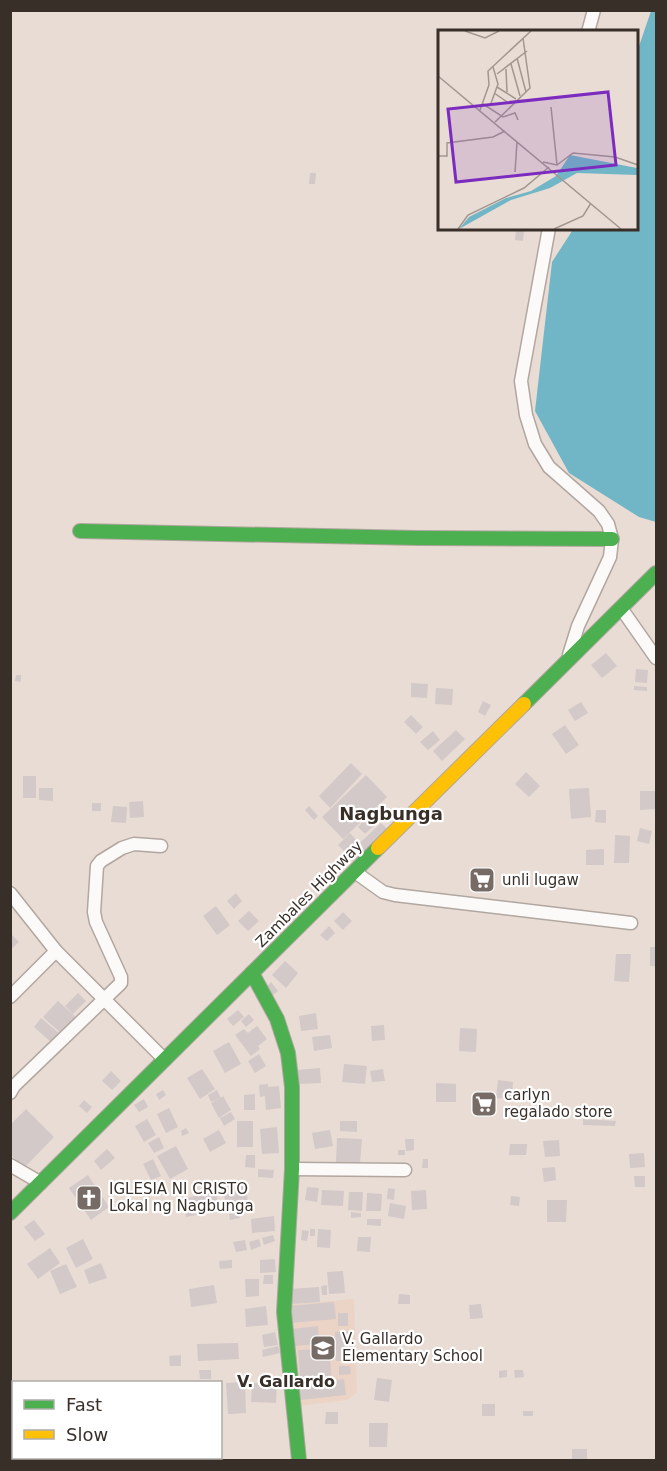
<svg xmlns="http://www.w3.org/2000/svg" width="667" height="1471" font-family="'DejaVu Sans',sans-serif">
  <rect width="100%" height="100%" fill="#e9dcd4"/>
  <path fill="#ebd4c6" d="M354 1299 357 1392 348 1400 297 1406 285 1305Z"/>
  <path fill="#71b6c7" d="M651 11H656V522L639 517 569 473 535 411 552 262 574 228H636V55Z"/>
  <g fill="#d3c9c9">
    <path d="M310 173H316L315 184H309Z"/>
    <path d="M516 230 524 231 523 241 515 240Z"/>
    <path d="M606 653 617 666 602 678 591 665Z"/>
    <path d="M636 669 648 670 647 683 635 682Z"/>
    <path d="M16 675H21V682L15 681Z"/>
    <path d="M411 683 428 684 427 698 411 697Z"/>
    <path d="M634 686 647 687V691L634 690Z"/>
    <path d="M436 688 453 689 452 705 435 704Z"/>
    <path d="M483 701 491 705 485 716 478 712Z"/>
    <path d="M581 702 588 713 575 721 568 710Z"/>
    <path d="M411 715 423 727 416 734 404 722Z"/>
    <path d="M565 725 579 745 566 754 552 734Z"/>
    <path d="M456 730 465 739 442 761 433 751Z"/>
    <path d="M433 731 440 740 428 750 420 742Z"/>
    <path d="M351 763 362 774 330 808 319 796Z"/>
    <path d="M526 772 540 786 529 797 515 784Z"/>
    <path d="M366 775 387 797 343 839 322 817Z"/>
    <rect x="23" y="776" width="13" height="22"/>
    <path d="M39 788H53V801L39 800Z"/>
    <path d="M589 788 591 817 571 819 569 789Z"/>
    <path d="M640 791H656V809L640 810Z"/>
    <path d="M143 801 144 817 130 818 129 802Z"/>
    <rect x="92" y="803" width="9" height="8"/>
    <path d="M113 806 127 807 126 823 111 822Z"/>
    <path d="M309 806 318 816 314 820 305 810Z"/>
    <path d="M596 810H606V823L595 822Z"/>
    <path d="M369 815 377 823 365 834 358 827Z"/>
    <path d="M381 823 389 831 355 864 347 855Z"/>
    <path d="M640 828 652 831 649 844 637 841Z"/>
    <path d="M350 833 359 843 347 854 338 845Z"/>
    <path d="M615 835 630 836 629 863H614Z"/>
    <path d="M604 849V865H586V850Z"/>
    <path d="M236 893 242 901 234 909 227 901Z"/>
    <path d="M216 906 230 925 217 935 203 916Z"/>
    <path d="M249 911 259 921 248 931 238 921Z"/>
    <path d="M343 912 352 921 343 930 334 921Z"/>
    <path d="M329 926 335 933 327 941 320 935Z"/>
    <path d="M10 933 19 942 10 950Z"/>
    <rect x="650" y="947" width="6" height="19"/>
    <path d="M616 954H631L629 982 614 981Z"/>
    <path d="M285 961 298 973 286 988 272 975Z"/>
    <path d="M271 982 278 991 272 996 265 988Z"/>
    <path d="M78 993 86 1001 73 1014 65 1006Z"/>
    <path d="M58 1001 78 1019 63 1035 43 1017Z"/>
    <path d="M238 1010 244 1017 233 1026 227 1019Z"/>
    <path d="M316 1013 318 1029 301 1031 299 1016Z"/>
    <path d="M249 1014 254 1020 246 1027 241 1021Z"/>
    <path d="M41 1018 60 1034 52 1043 34 1027Z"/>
    <path d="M384 1025 385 1040 372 1041 371 1026Z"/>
    <path d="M257 1026 267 1039 258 1046 260 1049 251 1056 235 1035 244 1029 248 1033Z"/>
    <path d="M460 1028 477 1029 476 1052 459 1051Z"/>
    <path d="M330 1035 332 1048 314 1051 312 1037Z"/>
    <path d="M229 1042 241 1064 225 1073 213 1051Z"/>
    <path d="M259 1054 266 1066 255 1073 248 1061Z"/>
    <path d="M344 1064 367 1066 365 1084 342 1082Z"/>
    <path d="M320 1068 321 1083 298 1084 297 1070Z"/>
    <path d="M202 1069 215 1089 200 1099 187 1078Z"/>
    <path d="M383 1069 385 1081 372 1082 370 1071Z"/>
    <path d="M111 1071 121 1081 112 1090 102 1081Z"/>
    <path d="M498 1080 513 1082 512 1099 496 1098Z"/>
    <path d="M436 1083 456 1084V1102H436Z"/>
    <path d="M268 1084V1087L279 1086 281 1108 266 1110 265 1096 260 1097 259 1085Z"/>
    <path d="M163 1090 166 1095 159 1100 156 1094Z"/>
    <path d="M217 1090 221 1098 223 1096 231 1110 219 1118 211 1103 219 1099 211 1102 208 1095Z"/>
    <path d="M255 1094V1110H244V1095Z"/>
    <path d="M144 1099 148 1107 139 1112 134 1105Z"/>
    <path d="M84 1100 92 1107 87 1113 79 1106Z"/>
    <path d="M169 1108 178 1127 166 1133 157 1114Z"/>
    <path d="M26 1109 54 1137 24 1168 10 1154V1125Z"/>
    <path d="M231 1112 235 1119 224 1126 220 1118Z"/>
    <path d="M147 1119 156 1135 144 1142 135 1126Z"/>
    <path d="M583 1119 616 1121 615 1126 583 1125Z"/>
    <rect x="237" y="1121" width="16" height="26"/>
    <path d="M340 1121H357V1132L340 1131Z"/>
    <path d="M277 1127 279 1153 262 1154 260 1129Z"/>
    <path d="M186 1128 189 1133 182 1136 181 1131Z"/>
    <path d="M219 1130 226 1143 210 1152 203 1139Z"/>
    <path d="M330 1130 333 1146 315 1149 312 1133Z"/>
    <path d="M159 1137 164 1148 154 1153 148 1143Z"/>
    <path d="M337 1138 362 1139 360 1164 336 1163Z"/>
    <path d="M405 1139H414V1150L406 1151Z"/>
    <path d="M559 1140 560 1156 545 1157 543 1141Z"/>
    <path d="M510 1144H527L526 1155H509Z"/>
    <path d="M176 1146 188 1169 170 1179 157 1156Z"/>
    <path d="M107 1149 115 1158 101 1170 94 1161Z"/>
    <rect x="398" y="1150" width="7" height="5"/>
    <path d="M644 1153 645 1167 630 1168 629 1154Z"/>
    <path d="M246 1155H255V1168L245 1167Z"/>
    <path d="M153 1159 161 1176 151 1180 143 1164Z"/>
    <path d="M423 1159H428V1168H422Z"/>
    <path d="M555 1167 556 1180 544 1182 542 1168Z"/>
    <path d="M258 1169 274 1170 273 1178 258 1177Z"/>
    <path d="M88 1175 109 1207 91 1220 69 1188Z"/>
    <path d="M634 1176H645V1187H635Z"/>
    <path d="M245 1183 249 1208 227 1213 223 1187Z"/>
    <path d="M307 1187 319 1188 317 1202 305 1200Z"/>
    <path d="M388 1188 395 1189 394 1200 387 1199Z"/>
    <path d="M322 1190 344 1191 343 1206 321 1205Z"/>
    <path d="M426 1190 427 1209 412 1210 411 1191Z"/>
    <path d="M216 1191 220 1210 186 1217 183 1199Z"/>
    <path d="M349 1192H363L362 1211 348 1210Z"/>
    <path d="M367 1193 382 1194 381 1211H366Z"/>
    <path d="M511 1196 520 1197 519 1206 510 1205Z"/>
    <path d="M547 1200H567L566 1222H547Z"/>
    <path d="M390 1203 406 1206 404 1219 388 1216Z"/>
    <path d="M239 1212 240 1218 230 1220 229 1214Z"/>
    <path d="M351 1212 361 1213V1217L351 1218Z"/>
    <path d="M274 1216 275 1231 252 1233 251 1219Z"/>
    <path d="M367 1219H381V1226L367 1225Z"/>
    <path d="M34 1220 45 1234 35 1241 24 1227Z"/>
    <rect x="310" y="1229" width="5" height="7"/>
    <path d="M318 1229 331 1230 330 1248 317 1247Z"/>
    <path d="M302 1230 309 1231 307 1241 301 1240Z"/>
    <path d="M273 1235 275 1241 264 1245 262 1238Z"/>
    <path d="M358 1237H371L370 1252 357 1251Z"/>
    <path d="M83 1239 93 1259 76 1268 66 1248Z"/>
    <path d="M259 1239 261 1246 251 1250 249 1242Z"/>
    <path d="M245 1240 247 1250 236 1252 233 1242Z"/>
    <path d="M50 1248 60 1263 38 1279 27 1264Z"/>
    <path d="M275 1259 276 1272 260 1273V1260Z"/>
    <path d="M232 1260V1268L220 1269 219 1261Z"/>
    <path d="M101 1263 107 1278 89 1284 84 1270Z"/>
    <path d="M66 1264 77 1287 60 1294 50 1271Z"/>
    <path d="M343 1271 345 1293 329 1294 327 1272Z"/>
    <path d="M264 1275H273V1284H263Z"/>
    <path d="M245 1279H259V1296L246 1297Z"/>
    <path d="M214 1285 217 1303 191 1307 189 1289Z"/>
    <path d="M327 1285V1295H322L321 1286Z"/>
    <path d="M319 1287 320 1302 291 1304 290 1289Z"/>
    <path d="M399 1294 410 1295V1304H398Z"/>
    <path d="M334 1302 336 1319 290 1323 289 1306Z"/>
    <path d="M481 1304 483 1318 470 1319 469 1305Z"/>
    <path d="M266 1306 268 1325 246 1327 245 1309Z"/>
    <rect x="338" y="1313" width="10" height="13"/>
    <path d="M318 1326 319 1344 293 1346 291 1329Z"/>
    <path d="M350 1331 351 1361H336L335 1332Z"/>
    <path d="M275 1332 278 1345 264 1347 262 1335Z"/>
    <path d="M238 1343 239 1359 198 1361 197 1344Z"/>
    <path d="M278 1346 280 1353 263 1357 262 1350Z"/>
    <path d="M330 1349 331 1376 300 1378 298 1350Z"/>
    <path d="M181 1355V1366H170L169 1356Z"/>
    <path d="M339 1366H350L351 1374 339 1375Z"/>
    <path d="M199 1370H211V1379H200Z"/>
    <path d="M507 1370V1377L499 1378V1371Z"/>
    <path d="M514 1370H523L524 1377 515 1378Z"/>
    <path d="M377 1378 392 1380 389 1402 374 1400Z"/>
    <path d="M344 1379 346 1395 300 1400 298 1384Z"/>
    <path d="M245 1382 246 1413 228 1414 226 1383Z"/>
    <path d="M252 1383 277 1384 276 1403 251 1402Z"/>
    <rect x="482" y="1404" width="13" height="12"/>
    <rect x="523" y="1411" width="10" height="5"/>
    <path d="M326 1412H338V1424H325Z"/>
    <path d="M369 1423H388L387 1447H369Z"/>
    <path d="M14 1426V1448L10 1449V1427Z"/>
    <rect x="572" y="1449" width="15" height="11"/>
  </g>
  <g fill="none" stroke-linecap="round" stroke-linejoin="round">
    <g stroke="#b1a7a0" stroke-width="15">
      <g id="street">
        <path d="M588 32 594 10"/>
        <path d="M549 228 521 381 526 415 535 444 549 467 599 511 608 524 612 539 610 557 578 626 569 655"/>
        <path d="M621 608 656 658"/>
        <path d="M355 872 383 892 395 895 631 923"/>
        <path d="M10 893 56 951 165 1060"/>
        <path d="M10 997 56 951"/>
        <path d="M10 1093 14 1086 121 983V977L96 922 94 912 97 866 101 861 122 848 134 844 161 846"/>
        <path d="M10 1165 41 1183"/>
        <path d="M292 1169 405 1170"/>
      </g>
    </g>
    <g stroke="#b1a7a0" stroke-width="16">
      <g id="fast">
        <path d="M80 531 417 538 612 539"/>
        <path d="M524 704 656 573"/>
        <path d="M252 973 277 1019 288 1053 292 1087V1169L284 1312 299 1460"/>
        <path d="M10 1213 378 848"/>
      </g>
    </g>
    <g stroke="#b1a7a0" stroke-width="16">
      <path id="slow" d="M378 848 524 704"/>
    </g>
    <use href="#street" stroke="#fcfaf9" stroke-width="12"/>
    <use href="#fast" stroke="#4caf50" stroke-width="14"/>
    <use href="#slow" stroke="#ffc107" stroke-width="14"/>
  </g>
  <defs>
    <g id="supermarket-square" transform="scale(1.35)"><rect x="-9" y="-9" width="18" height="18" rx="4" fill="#766c65" stroke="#fff"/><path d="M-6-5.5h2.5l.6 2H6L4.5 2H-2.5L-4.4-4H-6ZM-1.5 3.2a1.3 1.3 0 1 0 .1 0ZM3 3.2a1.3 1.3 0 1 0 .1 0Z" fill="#fff"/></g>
    <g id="church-square" transform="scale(1.35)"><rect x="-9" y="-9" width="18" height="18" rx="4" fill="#766c65" stroke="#fff"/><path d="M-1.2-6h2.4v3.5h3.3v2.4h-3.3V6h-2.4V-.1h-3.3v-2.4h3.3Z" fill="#fff"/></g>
    <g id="school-square" transform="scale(1.35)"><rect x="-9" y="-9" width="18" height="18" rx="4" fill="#766c65" stroke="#fff"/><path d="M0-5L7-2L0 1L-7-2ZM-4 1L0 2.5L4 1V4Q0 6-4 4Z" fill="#fff"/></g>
  </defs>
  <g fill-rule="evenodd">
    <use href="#supermarket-square" x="482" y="880"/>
    <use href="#supermarket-square" x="484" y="1104"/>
    <use href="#church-square" x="89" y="1198"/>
    <use href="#school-square" x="323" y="1348"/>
  </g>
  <g text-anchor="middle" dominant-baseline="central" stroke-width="4.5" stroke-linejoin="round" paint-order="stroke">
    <g font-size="15" fill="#382f29" stroke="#fff" text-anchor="start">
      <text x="502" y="880">unli lugaw</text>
      <text x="504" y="1095">carlyn<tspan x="504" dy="17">regalado store</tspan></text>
      <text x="109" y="1189">IGLESIA NI CRISTO<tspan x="109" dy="17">Lokal ng Nagbunga</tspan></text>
      <text x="342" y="1339">V. Gallardo<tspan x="342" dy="17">Elementary School</tspan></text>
    </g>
    <g font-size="15" fill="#382f29" stroke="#fff">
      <text transform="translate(309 894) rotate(-45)">Zambales Highway</text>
    </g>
    <g font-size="16" font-weight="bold" fill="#382f29" stroke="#fff">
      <text x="286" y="1381">V. Gallardo</text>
    </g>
    <g font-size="18" font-weight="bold" fill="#382f29" stroke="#fff">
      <text x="391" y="813">Nagbunga</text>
    </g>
  </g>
  <g transform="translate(438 30)">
    <rect width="200" height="200" fill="#e9dcd4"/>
    <path d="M132 125 199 138V145L139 143 112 158 73 170 21 199 31 187 68 168 93 161 118 146Z" fill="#71b6c7"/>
    <path fill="none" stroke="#a29790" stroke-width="1.5" d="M27 1 47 8 61 1M79 28 88 62M73 34 82 66M68 39 69 62M59 44 89 21M0 46 183 199M59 57 78 69M56 63 72 74M45 74 65 87 77 83 80 90M52 76 60 54 55 37M113 77 119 135M42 80 51 55 50 41 93 1M57 92 92 58 85 8M0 126H9V113L55 107 67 101M105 132 119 135 135 123 177 127 200 135M77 142 79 112M20 199 30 185 86 158 111 137M116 199 145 186 153 173"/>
    <path fill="#7b2cbf" fill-opacity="0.15" stroke="#7b2cbf" stroke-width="3" d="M170 62 178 135 18 152 10 79Z"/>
    <rect width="200" height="200" fill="none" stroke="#382f29" stroke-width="3"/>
  </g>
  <rect width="667" height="1471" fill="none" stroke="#382f29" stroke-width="24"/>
  <rect x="12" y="1381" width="210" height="78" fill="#ffffff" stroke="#afaca9" stroke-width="1.5"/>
  <rect x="24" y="1400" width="30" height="9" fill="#4caf50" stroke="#afaca9" stroke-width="1.5"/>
  <text x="66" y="1411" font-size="18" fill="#382f29">Fast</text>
  <rect x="24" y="1430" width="30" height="9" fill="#ffc107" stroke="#afaca9" stroke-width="1.5"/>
  <text x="66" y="1441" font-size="18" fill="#382f29">Slow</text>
</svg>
